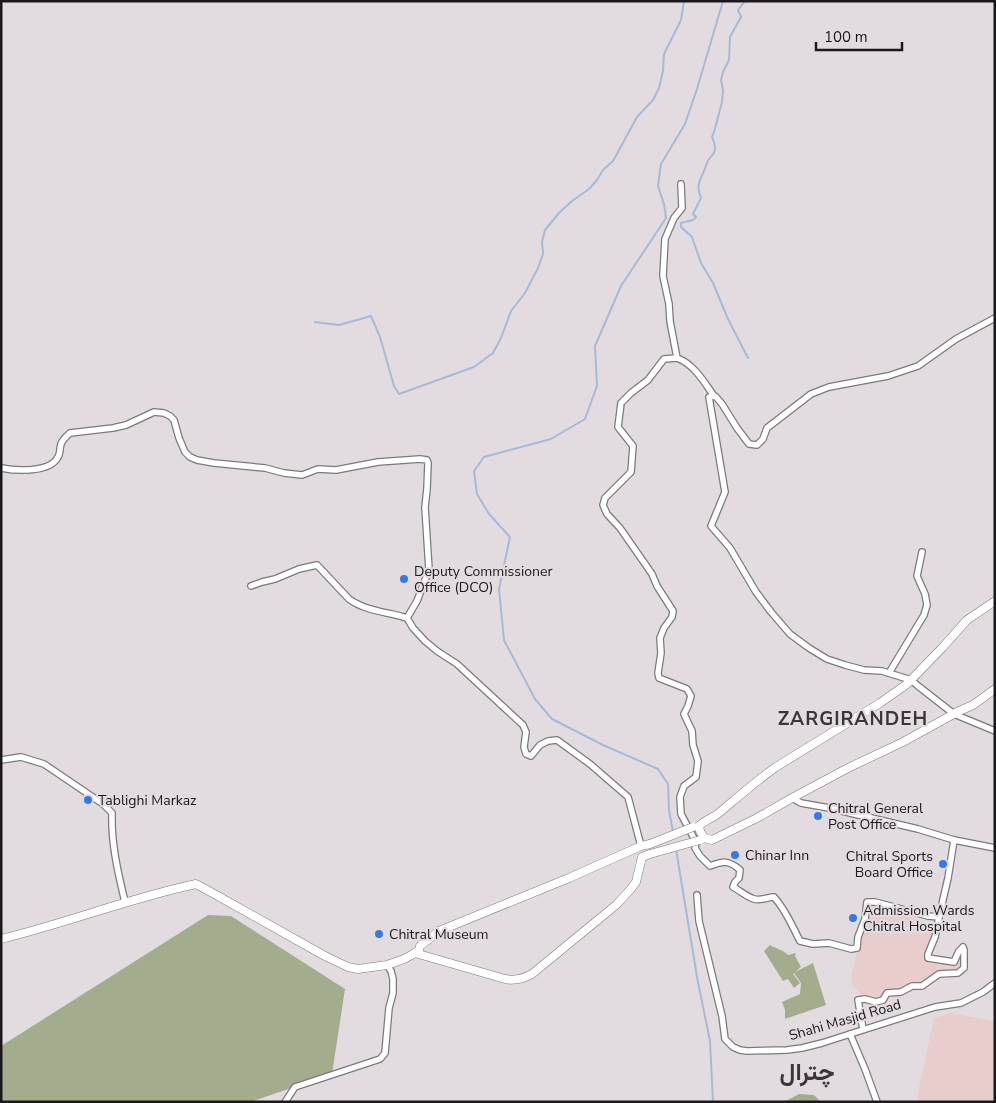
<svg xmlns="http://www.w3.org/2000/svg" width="996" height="1103" font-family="'Nunito Sans',Vazirmatn,sans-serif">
  <rect width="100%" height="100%" fill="#e2dce1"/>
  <g fill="#e8cdcc">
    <path d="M869 903 902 911 934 930 927 959 955 964 958 954H962L959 971 946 970 930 976 920 986 909 984 904 990 902 991 887 990 879 1001 864 998 852 984 851 977Z"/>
    <path d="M951 1013 995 1021V1102H916L934 1018Z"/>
  </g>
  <g fill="#a3ad8e">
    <path d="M208 915 231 916 345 989 332 1074 250 1102H1V1046Z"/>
    <path d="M770 945C775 948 785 951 788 955L796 953 795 956 801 967 795 972 813 963 826 1005 785 1019V1010L782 1002 800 994 801 983 794 973 793 974 800 983 794 988 788 979 783 981 764 951Z"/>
    <path d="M799 1094 814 1095 821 1102H784Z"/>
  </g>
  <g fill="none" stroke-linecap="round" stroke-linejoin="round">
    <g stroke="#a8b9d6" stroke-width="2">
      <path d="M745 1 738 10 741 17 730 37 729 60 723 72 721 80 723 90 722 102 714 132 712 137C714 141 716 148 714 153 713 154 710 158 709 159 706 163 706 167 704 171 699 182 696 186 701 198L693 214 696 217 693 220 681 223V227L692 237 701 263 713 283 728 319 748 358"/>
      <path d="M315 322 339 325 371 316 380 337 394 386 399 394 474 367 493 353 501 338 511 311 525 293 538 268 543 254 542 242 545 230 559 213 572 201 589 189 597 180 603 170 613 161 637 117 653 100 659 88 663 71 664 54 681 20 684 1"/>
      <path d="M673 832 669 810 668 784 658 769 603 745 552 719 535 699 504 640 499 589 510 537 489 514 477 494 474 471 484 457 551 439 585 419 597 386 595 346 621 286 666 218 664 204 658 186 661 164 685 124 697 89 723 1"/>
      <path d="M676 849 697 977 710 1041 713 1102"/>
    </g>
    <g stroke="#7d787c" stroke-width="8">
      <g id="street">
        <path d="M681 184 682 208 674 218 665 239 663 276 669 304 670 321 677 358C694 364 704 382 714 396"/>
        <path d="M995 318 956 339 918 366 888 376 829 387 811 394 767 428 763 439 757 445 749 444 737 428 722 404 716 397 712 396 709 397 725 492 711 526 730 548 756 592 771 612 790 634 809 648 827 659 845 665 864 670 882 671 911 680 918 686 954 714 995 731"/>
        <path d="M677 358 664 359 648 380 631 393 621 403 618 427 633 446 631 472 605 498 603 505 607 514 620 528 652 574 657 586 673 611 672 617 664 628 660 638 661 653 658 673 659 678 687 689 691 696 688 706 684 714 692 731 693 745 698 761 696 777 684 786 680 797 681 814 696 842 695 848 700 856 710 866C723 861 729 860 740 870L739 878 735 882 733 887C739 890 747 897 754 899 761 901 768 897 774 897 786 910 792 926 800 941L813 944 829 943 851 949 857 948 858 937 865 919 867 902H875L928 916 939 917 935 937 928 954V958L954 962 959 951 963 947 964 950V968L958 973 939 974 922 986H912L901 992 887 993 883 1000 876 1002 865 999 858 1000 863 1029"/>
        <path d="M1 468C16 471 50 473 58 457 61 453 59 446 62 442 64 438 68 435 70 433L113 428 126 425 154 412 164 413 170 416 174 420 179 438 185 452 190 457 197 460 214 463 265 468 284 473 302 475 318 469 336 470 378 462 420 459 427 460 428 463 427 489 425 507 429 570 417 601 407 618 413 628 425 641 437 651 457 664 523 725 526 732 524 747 526 754 531 756 540 745 548 741 557 740 590 764 628 797 641 846"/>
        <path d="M251 586 262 582 275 579 299 569 317 565 349 599C365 611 388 612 407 618"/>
        <path d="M889 673 924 615 927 605 925 594 917 576 922 552"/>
        <path d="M1 760 21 757 44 764 103 804 112 813C111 843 118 873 125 902"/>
        <path d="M792 798 801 803 829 808 918 829 954 840 995 848"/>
        <path d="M697 895 699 921 722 1016 725 1039 733 1047 740 1050 747 1051 787 1050 802 1048 822 1043 935 1007 961 1003 983 992 995 983"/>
        <path d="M939 917 948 878 954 840"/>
        <path d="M850 1034 865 1069 877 1102"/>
        <path d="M285 1102 295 1087 380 1059 385 1053 389 1008 393 993V979L391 971 387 965"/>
      </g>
    </g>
    <g stroke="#7d787c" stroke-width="9">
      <g id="secondary">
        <path d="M699 826C705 820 713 818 719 813 738 797 756 781 776 767L880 703 907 684 942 648 967 620 995 601"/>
        <path d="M699 826 700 831 704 838 712 840 757 818 792 798 848 768 903 742 959 711 973 705 995 689"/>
        <path d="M1 939C67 923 130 898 196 884L218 896 325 956 348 967 358 969 387 965 404 959 415 953 505 979C515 981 523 979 532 974L616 905 630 890 636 882 642 857 650 854"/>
        <path d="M415 953 419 950 420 946 439 931 569 878 641 846 650 844"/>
      </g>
    </g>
    <use href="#street" stroke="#fff" stroke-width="5.5"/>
    <use href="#secondary" stroke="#fff" stroke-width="8"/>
    <g stroke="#7d787c" stroke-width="9" stroke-linecap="butt">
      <g id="secondary-bridge">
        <path d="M650 844 693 827"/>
        <path d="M650 854 700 840"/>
      </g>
    </g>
    <use href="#secondary-bridge" stroke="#fff" stroke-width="8"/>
  </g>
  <g fill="#3778e6" stroke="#e2dce1" stroke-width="2">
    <circle cx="404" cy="579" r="5"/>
    <circle cx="88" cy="800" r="5"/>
    <circle cx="818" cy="816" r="5"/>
    <circle cx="735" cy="855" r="5"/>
    <circle cx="943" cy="864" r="5"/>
    <circle cx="853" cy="918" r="5"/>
    <circle cx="379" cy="934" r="5"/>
  </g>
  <g text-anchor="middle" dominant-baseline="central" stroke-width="4" stroke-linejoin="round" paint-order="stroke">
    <g font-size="14" fill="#1a181a" stroke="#e2dce1" text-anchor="start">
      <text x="414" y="571">Deputy Commissioner<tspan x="414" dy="16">Office (DCO)</tspan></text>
      <text x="98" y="800">Tablighi Markaz</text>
      <text x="828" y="808">Chitral General<tspan x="828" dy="16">Post Office</tspan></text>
      <text x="745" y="855">Chinar Inn</text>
      <text x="933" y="856" text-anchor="end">Chitral Sports<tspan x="933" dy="16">Board Office</tspan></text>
      <text x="863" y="910">Admission Wards<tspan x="863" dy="16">Chitral Hospital</tspan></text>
      <text x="389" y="934">Chitral Museum</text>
    </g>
    <g font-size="14" fill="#1a181a" stroke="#e2dce1">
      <text transform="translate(845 1020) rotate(-16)">Shahi Masjid Road</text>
    </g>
    <g font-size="19" font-weight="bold" letter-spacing="1" fill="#393538" stroke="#e2dce1">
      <text x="853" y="719">ZARGIRANDEH</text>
    </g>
    <g font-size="24" font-weight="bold" fill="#393538" stroke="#e2dce1">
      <text x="807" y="1072">چترال</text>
    </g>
  </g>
  <rect width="996" height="1103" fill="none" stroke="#1a181a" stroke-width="5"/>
  <path d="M816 42v8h86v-8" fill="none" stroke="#1a181a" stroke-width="2.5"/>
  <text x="824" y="42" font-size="15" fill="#1a181a" stroke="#e2dce1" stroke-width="4" paint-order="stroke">100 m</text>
</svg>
